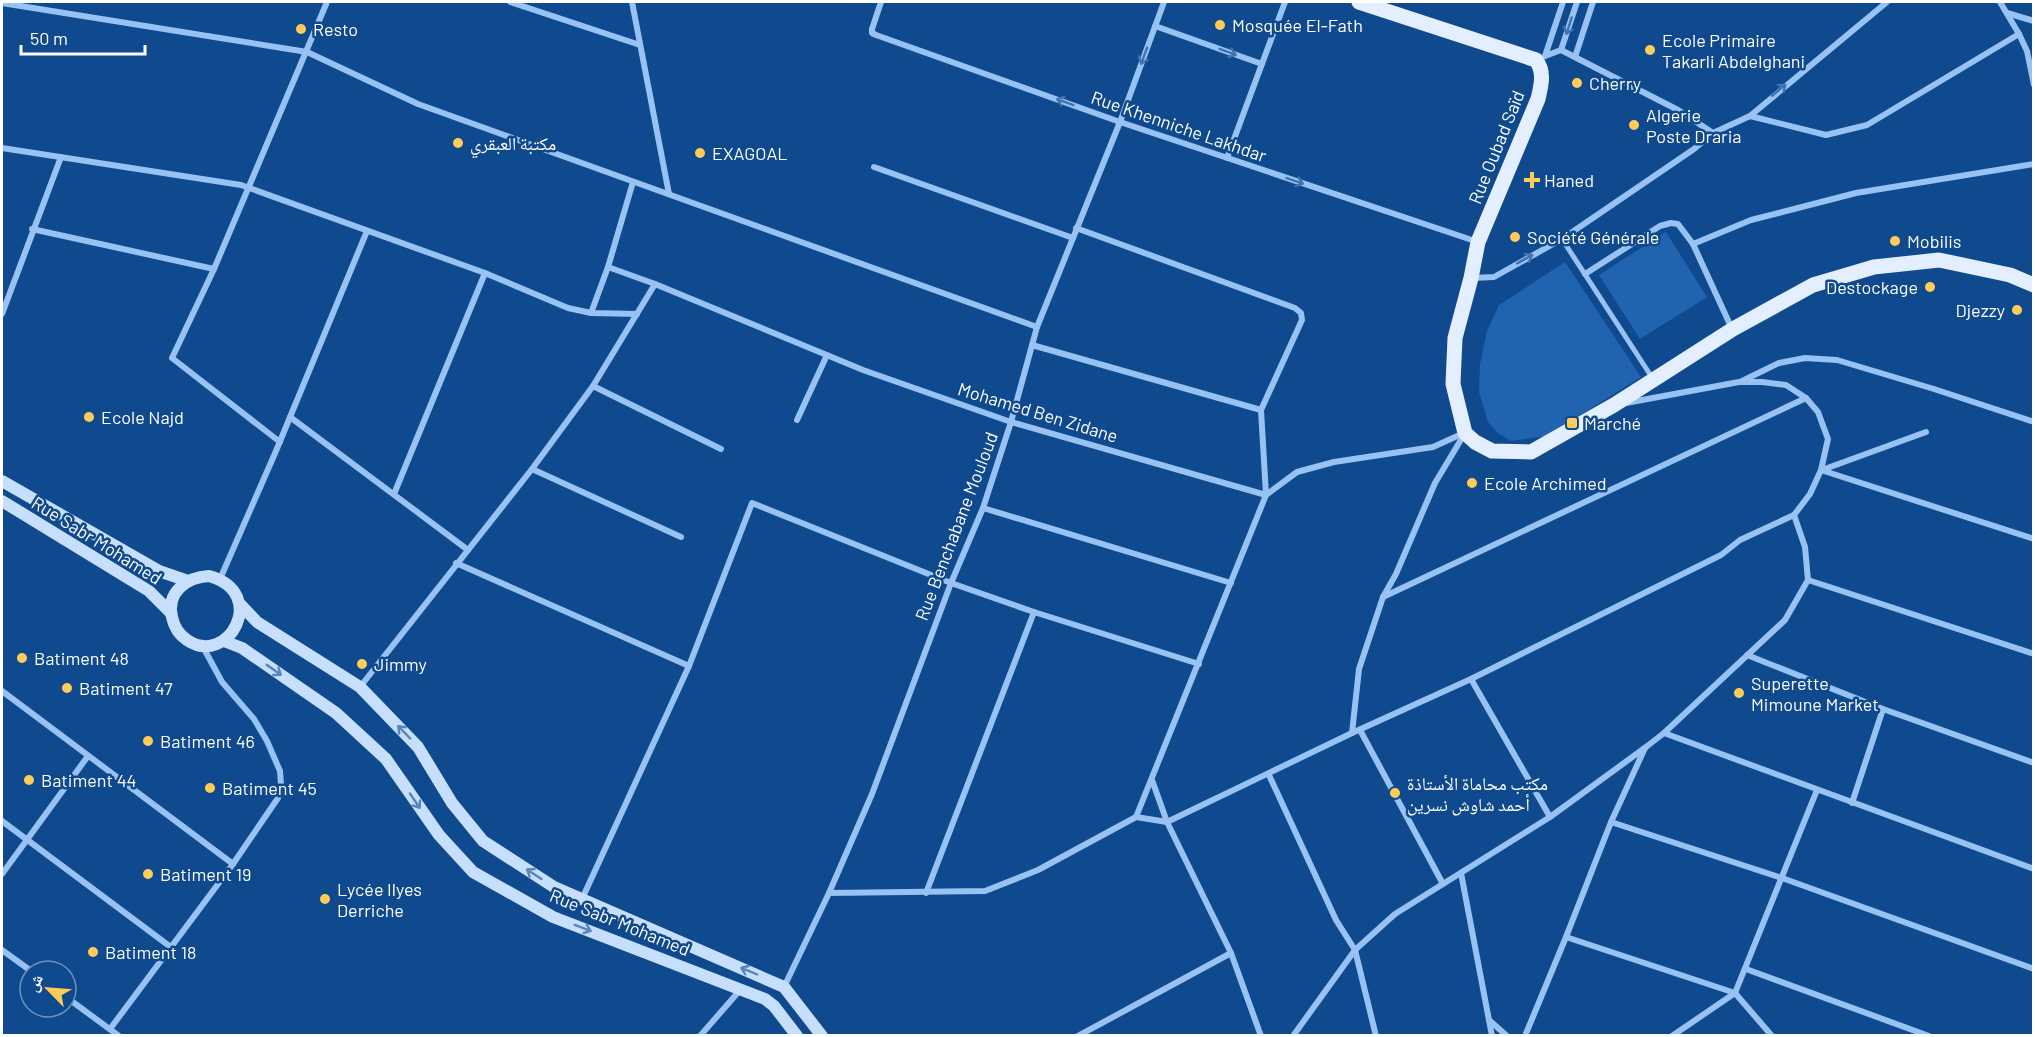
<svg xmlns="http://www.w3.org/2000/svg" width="2035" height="1037" font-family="Barlow,'Noto Naskh Arabic',sans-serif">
  <rect width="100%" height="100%" fill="#0f498e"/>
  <g fill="#2063ae">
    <path d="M1666 232 1707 297 1640 339 1599 275Z"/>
    <path d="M1565 262 1641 377 1547 436 1511 441 1499 434 1488 422 1479 392 1480 364 1487 331 1499 305Z"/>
  </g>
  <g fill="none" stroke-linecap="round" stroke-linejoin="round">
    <path stroke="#97c2f3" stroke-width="5" d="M1562 239 1653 379"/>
    <g stroke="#97c2f3" stroke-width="6">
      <path d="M510 2 640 45"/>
      <path d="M632 2 669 194"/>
      <path d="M881 2 872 29V33L876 35 1120 122 1478 242"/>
      <path d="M2000 2 2019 34 2027 51 2034 85"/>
      <path d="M2 3 307 52 418 104 1037 327"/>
      <path d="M2007 13 2034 21"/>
      <path d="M1155 26 1262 64"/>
      <path d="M1561 50 1577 2"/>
      <path d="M1545 56 1561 50 1678 110 1713 133"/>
      <path d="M1545 56 1563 2"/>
      <path d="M1575 57 1593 2"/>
      <path d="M1750 116 1826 135 1867 125 2019 34"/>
      <path d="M2 148 241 185 485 273 568 308 591 313 637 314"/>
      <path d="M1227 158 1285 2"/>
      <path d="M874 167 1073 238"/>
      <path d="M1076 228 1295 308 1301 313 1302 320 1261 410 1266 495 1136 817"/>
      <path d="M32 229 214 269"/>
      <path d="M1693 244 1751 220 1856 193 2034 164"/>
      <path d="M608 267 655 284 863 370 1011 422 1266 495 1297 472 1334 462 1433 447 1464 433"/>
      <path d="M1585 274 1660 226 1671 223 1678 224 1693 244 1732 329"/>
      <path d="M1472 278 1494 277 1562 239 1694 149 1713 133 1750 116 1887 2"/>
      <path d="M591 313 608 267 633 182"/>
      <path d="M2 314 61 157"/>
      <path d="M1032 345 1261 410"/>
      <path d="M1742 381 1779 363 1805 358 1837 360 1934 389 2034 422"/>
      <path d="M593 386 721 449"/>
      <path d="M290 417 468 550"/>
      <path d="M797 420 827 355"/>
      <path d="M280 442 172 358 214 269 327 2"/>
      <path d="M532 469 681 537"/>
      <path d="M1821 470 2034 539"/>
      <path d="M1822 470 1926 432"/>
      <path d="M394 494 485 273"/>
      <path d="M983 508 1231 583"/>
      <path d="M456 563 689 666"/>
      <path d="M220 579 276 451 367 231"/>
      <path d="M1808 580 2034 654"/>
      <path d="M1383 597 1806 398"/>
      <path d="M1747 655 1883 709 2034 763"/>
      <path d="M1471 679 1550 817"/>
      <path d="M360 687 532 469 593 386 655 284"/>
      <path d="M2 691 233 864"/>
      <path d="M1360 730 1443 884"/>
      <path d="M1352 733 1359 669 1383 597 1396 574 1435 483 1465 433"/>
      <path d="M1664 733 2034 869"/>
      <path d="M1269 775 1336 920 1355 950 1376 1036"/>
      <path d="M1152 780 1167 822 1231 953 1261 1036"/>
      <path d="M1852 803 1883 709"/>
      <path d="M2 821 172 948"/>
      <path d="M1611 822 1782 878 2034 969"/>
      <path d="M1461 873 1492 1036"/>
      <path d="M2 874 88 756"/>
      <path d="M829 893 985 891 1038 870 1136 817 1167 822 1352 733 1471 679 1721 555 1740 540 1794 515"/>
      <path d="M926 893 1034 612"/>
      <path d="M582 899 689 666 752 503 951 583 1034 612 1199 664"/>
      <path d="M1566 937 1735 993 1772 1036"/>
      <path d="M2 950 31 971"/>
      <path d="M1746 969 1929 1036"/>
      <path d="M784 987 829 893 872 794 951 583 983 508 1011 422 1037 327 1120 122 1164 2"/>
      <path d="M66 997 119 1036"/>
      <path d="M1489 1020 1507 1036"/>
      <path d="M110 1029 233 864 278 798 281 784 280 771 267 741 254 719 222 682 203 647"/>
      <path d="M700 1036 741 989"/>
      <path d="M1078 1036 1231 953"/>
      <path d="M1293 1036 1355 950 1395 914 1550 817 1646 747 1664 733 1785 620 1808 580 1805 547 1794 515 1810 494 1821 470 1828 439 1818 412 1806 398 1786 385 1762 382H1739L1626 403"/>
      <path d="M1525 1036 1566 937 1611 822 1645 748"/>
      <path d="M1672 1036 1735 993 1817 790"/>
    </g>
    <g stroke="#c6dffd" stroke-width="12">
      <path d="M2 481 159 571 188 581"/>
      <path d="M2 501 149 591 170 612"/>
      <path d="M209 576C270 593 228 668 187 640 178 634 174 627 172 617 166 592 187 577 209 576Z"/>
      <path d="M241 605 257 622 360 687 418 747 452 803 483 841 554 887 784 987 822 1036"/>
      <path d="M224 641 242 648 336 713 386 759 439 835 473 872 553 917 765 999 774 1006 797 1036"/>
    </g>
    <path stroke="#e3eeff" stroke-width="15" d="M1359 2 1536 60C1545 72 1541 86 1538 99L1478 242 1471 278 1455 338 1453 384 1465 433 1475 442 1492 451 1531 452 1614 405 1733 329 1813 285 1874 267 1939 260 2010 275 2034 285"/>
  </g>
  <defs><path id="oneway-shaft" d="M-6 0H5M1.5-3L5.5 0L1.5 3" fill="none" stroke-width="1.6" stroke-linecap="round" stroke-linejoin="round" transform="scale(1.5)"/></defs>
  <g stroke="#3f73b1">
    <use href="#oneway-shaft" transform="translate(1569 26) rotate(108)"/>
    <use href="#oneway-shaft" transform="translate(1228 52) rotate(20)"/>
    <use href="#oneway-shaft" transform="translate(1144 56) rotate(110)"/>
    <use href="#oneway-shaft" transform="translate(1779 90) rotate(-40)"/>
    <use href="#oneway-shaft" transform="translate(1065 102) rotate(-160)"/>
    <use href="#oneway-shaft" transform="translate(1295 181) rotate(19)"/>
    <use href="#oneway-shaft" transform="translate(1525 259) rotate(-29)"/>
  </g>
  <g stroke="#5885ba">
    <use href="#oneway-shaft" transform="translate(274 670) rotate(35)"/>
    <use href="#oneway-shaft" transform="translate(404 732) rotate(-134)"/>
    <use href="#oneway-shaft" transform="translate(415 801) rotate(56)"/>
    <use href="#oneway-shaft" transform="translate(534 874) rotate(-147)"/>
    <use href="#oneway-shaft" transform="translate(583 928) rotate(20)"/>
    <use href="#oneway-shaft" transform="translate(749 971) rotate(-157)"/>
  </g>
  <g fill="#ffcc59" stroke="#0f498e" stroke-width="2">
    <circle cx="1220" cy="25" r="6"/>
    <circle cx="301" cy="29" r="6"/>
    <circle cx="1650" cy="50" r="6"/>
    <circle cx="1577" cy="83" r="6"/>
    <circle cx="1634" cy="125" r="6"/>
    <circle cx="458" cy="143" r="6"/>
    <circle cx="700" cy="153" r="6"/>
    <path d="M1529 171h6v6h6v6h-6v6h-6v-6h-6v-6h6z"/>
    <circle cx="1515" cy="237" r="6"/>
    <circle cx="1895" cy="241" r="6"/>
    <circle cx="1930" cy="287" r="6"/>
    <circle cx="2017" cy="310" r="6"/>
    <circle cx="89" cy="417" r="6"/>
    <rect x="1566" y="417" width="12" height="12" rx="3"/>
    <circle cx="1472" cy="483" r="6"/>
    <circle cx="22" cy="658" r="6"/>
    <circle cx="362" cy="664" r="6"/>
    <circle cx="67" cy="688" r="6"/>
    <circle cx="1739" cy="693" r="6"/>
    <circle cx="148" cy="741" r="6"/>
    <circle cx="29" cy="780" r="6"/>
    <circle cx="210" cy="788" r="6"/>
    <circle cx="1395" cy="793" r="6"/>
    <circle cx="148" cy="874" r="6"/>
    <circle cx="325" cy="899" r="6"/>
    <circle cx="93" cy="952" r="6"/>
  </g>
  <g text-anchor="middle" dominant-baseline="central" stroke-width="5" stroke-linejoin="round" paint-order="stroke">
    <g font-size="18" fill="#fff" stroke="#0f498e" text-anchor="start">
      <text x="1232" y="25">Mosquée El-Fath</text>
      <text x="313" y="29">Resto</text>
      <text x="1662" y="40">Ecole Primaire<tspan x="1662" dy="21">Takarli Abdelghani</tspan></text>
      <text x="1589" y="83">Cherry</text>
      <text x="1646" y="115">Algerie<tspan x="1646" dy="21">Poste Draria</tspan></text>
      <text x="470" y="143">مكتبة العبقري</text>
      <text x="712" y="153">EXAGOAL</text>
      <text x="1544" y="180">Haned</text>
      <text x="1527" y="237">Société Générale</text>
      <text x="1907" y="241">Mobilis</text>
      <text x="1918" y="287" text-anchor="end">Destockage</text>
      <text x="2005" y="310" text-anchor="end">Djezzy</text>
      <text x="101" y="417">Ecole Najd</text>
      <text x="1584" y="423">Marché</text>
      <text x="1484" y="483">Ecole Archimed</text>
      <text x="34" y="658">Batiment 48</text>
      <text x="374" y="664">Jimmy</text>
      <text x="1751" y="683">Superette<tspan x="1751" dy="21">Mimoune Market</tspan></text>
      <text x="79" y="688">Batiment 47</text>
      <text x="160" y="741">Batiment 46</text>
      <text x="41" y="780">Batiment 44</text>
      <text x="1407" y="783">مكتب محاماة الأستاذة<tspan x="1407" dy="21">أحمد شاوش نسرين</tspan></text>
      <text x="222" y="788">Batiment 45</text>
      <text x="160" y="874">Batiment 19</text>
      <text x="337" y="889">Lycée Ilyes<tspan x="337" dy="21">Derriche</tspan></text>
      <text x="105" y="952">Batiment 18</text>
    </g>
    <g font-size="18" fill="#fff" stroke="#0f498e">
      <text transform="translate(1179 126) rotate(19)">Rue Khenniche Lakhdar</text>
      <text transform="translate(1496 147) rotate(-68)">Rue Oubad Saïd</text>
      <text transform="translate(1038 412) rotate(17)">Mohamed Ben Zidane</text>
      <text transform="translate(956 526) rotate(-69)">Rue Benchabane Mouloud</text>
      <text transform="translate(97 540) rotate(32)">Rue Sabr Mohamed</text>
      <text transform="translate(620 922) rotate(22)">Rue Sabr Mohamed</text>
    </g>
  </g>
  <rect width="2035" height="1037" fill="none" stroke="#ffffff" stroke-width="6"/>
  <g transform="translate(48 989) rotate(295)"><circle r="28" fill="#0f498e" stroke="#6f92bb" stroke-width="1.5"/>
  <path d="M0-4.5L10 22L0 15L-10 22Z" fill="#ffcc59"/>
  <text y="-9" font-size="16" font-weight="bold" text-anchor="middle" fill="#ffffff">ش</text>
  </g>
  <path d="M21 45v9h124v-9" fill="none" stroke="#ffffff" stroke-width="3"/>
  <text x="30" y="45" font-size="18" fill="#ffffff" stroke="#0f498e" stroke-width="4.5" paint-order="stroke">50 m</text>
</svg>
